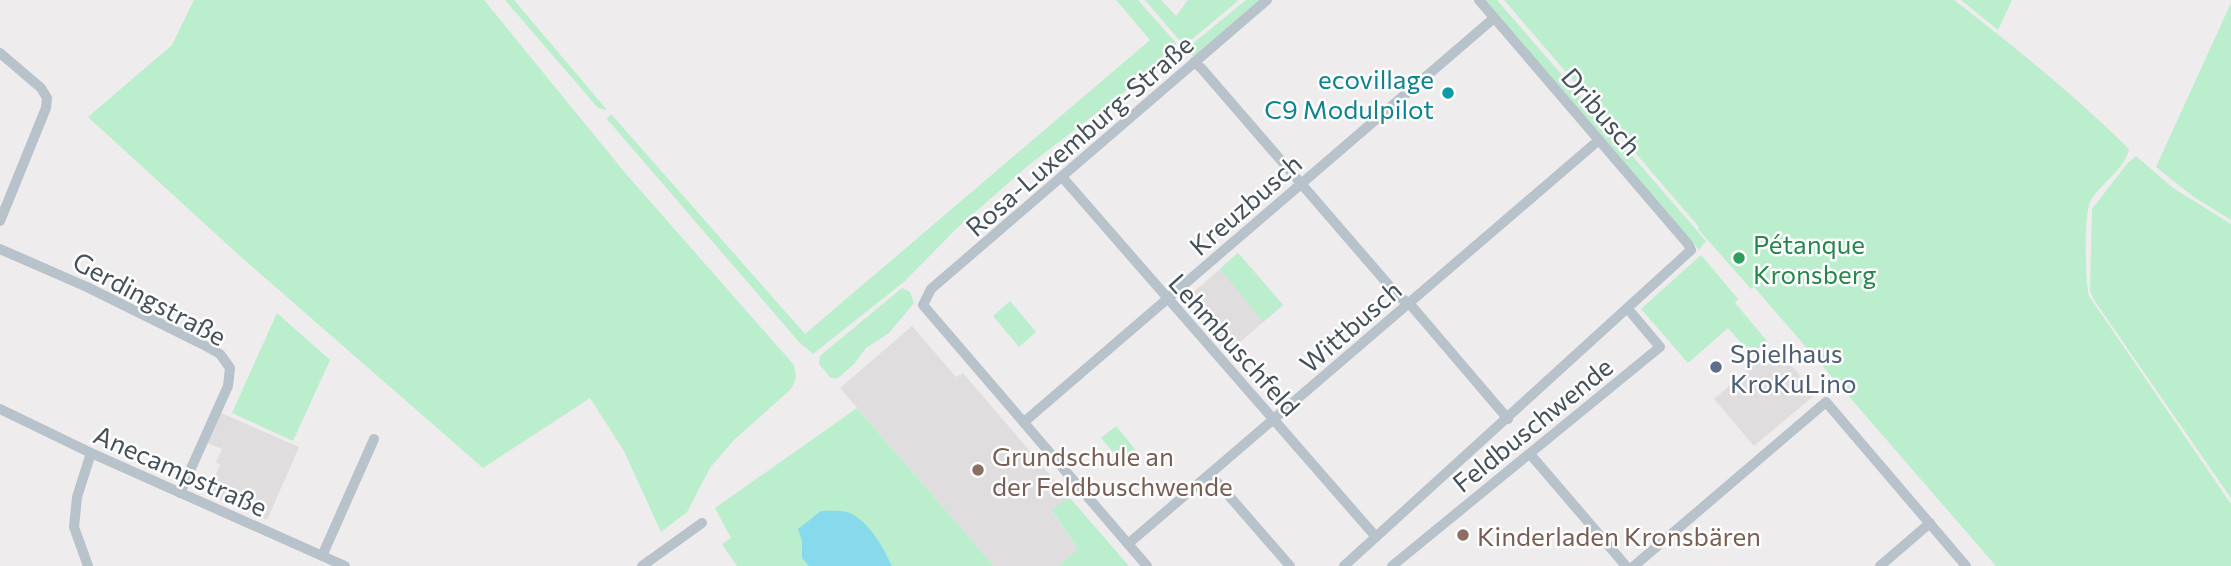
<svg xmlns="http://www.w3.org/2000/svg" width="2231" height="566" font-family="Commissioner,sans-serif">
  <rect width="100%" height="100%" fill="#efeced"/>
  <g fill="#e0dddf">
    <path d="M1238 253 1283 305 1231 350 1187 298Z"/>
    <path d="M912 326 956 377 963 373 1069 497 1051 511 1078 549 1058 566H994L840 388Z"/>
    <path d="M1775 346 1816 394 1754 446 1714 399Z"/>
    <path d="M221 413 299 447 267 520 207 494 220 465 216 462 222 449 208 443Z"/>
  </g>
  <g fill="#baeecc">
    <path d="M194 0H484L626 174 794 365 796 378 791 389 733 441 710 468 687 512 661 532 624 451 590 398 483 468 241 257 88 117 172 45Z"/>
    <path d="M505 0H514L607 110 598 108Z"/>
    <path d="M1116 0H1138L1176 43 1175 53 1030 164 957 228 905 281 813 354 799 342 607 119 611 114 805 334 1150 40Z"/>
    <path d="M1145 0H1161L1176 16 1188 0H1239L1191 40 1180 41Z"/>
    <path d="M1246 0H1262L1194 58 1188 50 1190 46Z"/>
    <path d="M1485 0H1497L1706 241 1699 250Z"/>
    <path d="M1504 0H1954C2015 47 2074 95 2129 149 2124 171 2100 183 2090 202 2084 215 2085 282 2089 296L2231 504V566H1996L1754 287 1751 289 1698 229 1699 227Z"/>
    <path d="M1961 0H2012L1998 30Z"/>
    <path d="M2231 3V220L2194 197 2156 167Z"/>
    <path d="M2136 156 2173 188 2231 224V498L2094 300 2090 291 2092 209 2127 164Z"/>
    <path d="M1238 253 1283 305 1263 322 1220 269Z"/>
    <path d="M1701 255 1738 299 1735 303 1767 341 1751 354 1728 328 1688 363 1641 309Z"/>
    <path d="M902 288 910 292 914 303 889 333 866 348 855 363 838 378H831L819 364 820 356Z"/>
    <path d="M1010 301 1036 332 1019 347 993 316Z"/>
    <path d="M277 313 330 360 293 441 232 413Z"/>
    <path d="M857 408 994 566H737L722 544 731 538 715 508Z"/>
    <path d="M1116 426 1138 453 1124 465 1101 438Z"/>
    <path d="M1069 497 1129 566H1058L1078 549 1051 510Z"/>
  </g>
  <path fill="#86daec" d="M821 511C830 511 842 510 850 513 870 523 883 547 892 566H809L802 558V541L798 529Z"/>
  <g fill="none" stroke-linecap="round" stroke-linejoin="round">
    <g stroke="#b8c2ca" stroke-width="10">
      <path d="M0 53 41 88 47 98 46 108 0 221"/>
      <path d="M1194 62 1202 69 1399 297 1409 303 1508 419"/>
      <path d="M1063 178 1376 537"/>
      <path d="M0 249 87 287 202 344 220 354 230 368 228 386 180 493"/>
      <path d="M0 409 91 453 345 566"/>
      <path d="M1024 422 1494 18"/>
      <path d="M1530 454 1626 566"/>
      <path d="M1210 474 1290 566"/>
      <path d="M1128 544 1599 140"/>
      <path d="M322 556 374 439"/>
      <path d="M88 566 74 527 77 497 91 453"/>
      <path d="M642 566 702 523"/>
      <path d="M1147 566 923 305 931 289 1267 0"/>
      <path d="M1344 566 1691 250 1688 244 1479 0"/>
      <path d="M1392 566 1660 347 1628 309"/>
      <path d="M1634 566 1826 402 1966 566"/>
      <path d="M1880 566 1930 523"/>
    </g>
  </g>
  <circle fill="#0f9aa8" stroke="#fff" stroke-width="2.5" cx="1448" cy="93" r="7"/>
  <circle fill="#2e9e5b" stroke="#fff" stroke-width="2.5" cx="1739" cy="258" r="7"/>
  <circle fill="#5c6f8a" stroke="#fff" stroke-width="2.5" cx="1716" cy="367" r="7"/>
  <g fill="#8d6e63" stroke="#fff" stroke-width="2.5">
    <circle cx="978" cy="470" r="7"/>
    <circle cx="1463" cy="535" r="7"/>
  </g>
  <g text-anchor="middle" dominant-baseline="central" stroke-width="5" stroke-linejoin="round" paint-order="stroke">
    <g font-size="26" fill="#0d838f" stroke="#fff" text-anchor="end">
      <text x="1434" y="78">ecovillage<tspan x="1434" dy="30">C9 Modulpilot</tspan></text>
    </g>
    <g font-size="26" fill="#45515a" stroke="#fff">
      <text transform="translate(1602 111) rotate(49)">Dribusch</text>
      <text transform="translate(1079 135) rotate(-41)">Rosa-Luxemburg-Straße</text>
      <text transform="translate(1245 204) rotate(-41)">Kreuzbusch</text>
      <text transform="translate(150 298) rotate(28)">Gerdingstraße</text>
      <text transform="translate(1350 326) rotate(-41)">Wittbusch</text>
      <text transform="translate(1235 344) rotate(48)">Lehmbuschfeld</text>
      <text transform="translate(1532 424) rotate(-39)">Feldbuschwende</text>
      <text transform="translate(181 470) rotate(24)">Anecampstraße</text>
    </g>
    <g font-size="26" fill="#27864d" stroke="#fff" text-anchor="start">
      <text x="1753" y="243">Pétanque<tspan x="1753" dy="30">Kronsberg</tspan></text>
    </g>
    <g font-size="26" fill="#4e5e75" stroke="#fff" text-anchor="start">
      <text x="1730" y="352">Spielhaus<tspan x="1730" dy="30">KroKuLino</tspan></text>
    </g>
    <g font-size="26" fill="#785e54" stroke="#fff" text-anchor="start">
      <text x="992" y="455">Grundschule an<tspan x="992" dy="30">der Feldbuschwende</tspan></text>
      <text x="1477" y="535">Kinderladen Kronsbären</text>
    </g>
  </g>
</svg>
